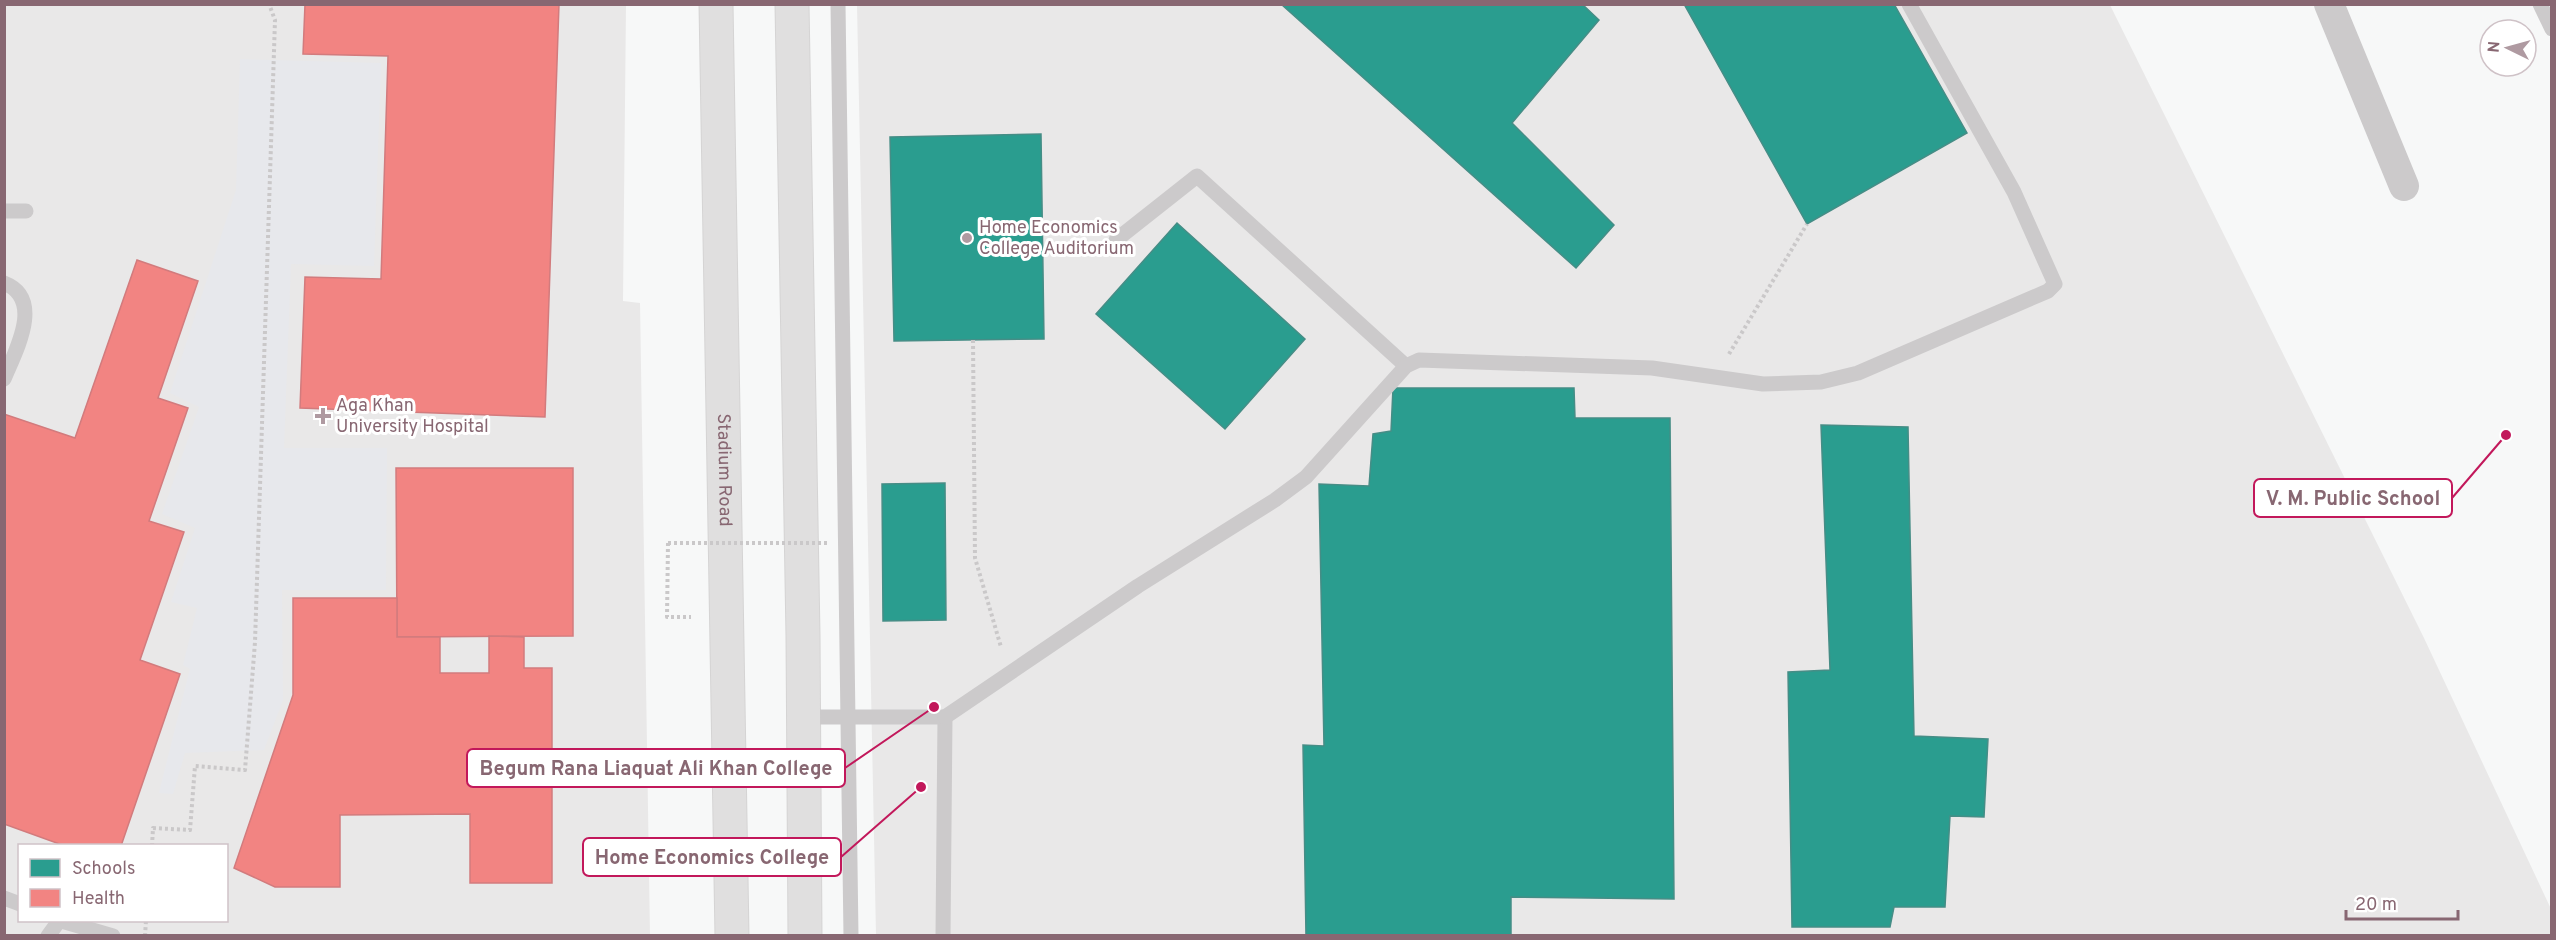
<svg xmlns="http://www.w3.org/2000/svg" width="2556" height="940" font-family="Overpass,sans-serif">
  <rect width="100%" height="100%" fill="#f7f8f8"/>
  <g fill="#e9e8e8" fill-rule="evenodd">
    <path d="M5 5H626L623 301 640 303 650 935 5 936ZM20 846H226V920H20Z"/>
    <path d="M857 5H2110L2424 638 2551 909V935H876Z"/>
  </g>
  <path fill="#e7e8ec" d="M240 59 381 63 374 266 291 264 284 448H387L386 590H282L283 700 264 750 185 753 173 794 159 793 190 669 183 665 197 608 171 602 195 528 162 514 199 407 170 393 236 190Z"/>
  <g fill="#2a9d8f" stroke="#468d86" stroke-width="1.5">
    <path d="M1281 4H1582L1599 20 1512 123 1614 225 1576 268Z"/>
    <path d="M1684 4H1894L1967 133 1807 224Z"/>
    <path d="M1041 134 1044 339 894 341 890 137Z"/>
    <path d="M1177 223 1305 339 1225 429 1096 314Z"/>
    <path d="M1393 388H1574L1575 418H1670L1674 899 1511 897V936H1306L1303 745 1324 746 1319 484 1369 486 1373 434 1391 431Z"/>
    <path d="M1821 425 1908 427 1914 736 1988 739 1984 817 1950 816 1945 907H1894L1890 927H1792L1788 672 1830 670Z"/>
    <path d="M945 483 946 620 883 621 882 484Z"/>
  </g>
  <g fill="#f28482" stroke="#d27b7d" stroke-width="1.5">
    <path d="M305 4H559L545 417 300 408 305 277 381 279 388 56 303 54Z"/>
    <path d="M137 260 198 281 158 398 188 408 149 521 184 532 140 660 180 674 121 846H65L4 824V414L75 438Z"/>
    <path d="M396 468H573V636L397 637Z"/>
    <path d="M293 598H397V637H440V673H489V636L524 637V668H552V883H470V814L340 815V887H275L234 868 293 695Z"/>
  </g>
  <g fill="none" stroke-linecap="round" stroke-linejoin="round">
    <g stroke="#d5d4d4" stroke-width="35">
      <g id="primary">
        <path id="s1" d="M716 4 732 936"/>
        <path d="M792 4 803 636 805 936"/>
      </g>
    </g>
    <g stroke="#cac8c9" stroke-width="4" stroke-dasharray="3 3" stroke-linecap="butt">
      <path d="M973 340 975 558 1001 647"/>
      <path d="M1729 354 1807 224"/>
      <path d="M668 543 667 617H691"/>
      <path d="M152 846 153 828 190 830 195 766 245 770 255 642 275 20 269 4"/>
      <path d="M145 936 146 920"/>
    </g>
    <g stroke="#cccacb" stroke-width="15">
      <path d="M838 4 851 936"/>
      <path d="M2540 4 2552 29"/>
      <path d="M4 211H26"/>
      <path d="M1116 240 1197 176 1406 366"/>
      <path d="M4 283C45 299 15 352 4 379"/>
      <path d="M804 717H945L943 936"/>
      <path d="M945 717 1138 586 1275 500 1306 477 1406 366 1419 360 1652 368 1763 384 1821 382 1858 373 2048 291 2055 284 2014 192 1909 4"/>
      <path d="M4 898 20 904"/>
      <path d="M58 920 113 936"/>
      <path d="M48 936 59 921"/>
    </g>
    <path stroke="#cccacb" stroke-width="30" d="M2329 4 2404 186"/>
    <use href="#primary" stroke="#e0dfdf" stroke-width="33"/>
    <path stroke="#cac8c9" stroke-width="4" stroke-dasharray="3 3" stroke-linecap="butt" d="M668 543H830"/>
  </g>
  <g fill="#af9aa1" stroke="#fff" stroke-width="2">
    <circle cx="967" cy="238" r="6"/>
    <path d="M320 407h6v6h6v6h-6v6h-6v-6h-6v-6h6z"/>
  </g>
  <g text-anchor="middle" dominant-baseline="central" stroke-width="6" stroke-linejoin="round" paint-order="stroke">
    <g font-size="18" fill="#886772" stroke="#fff" text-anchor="start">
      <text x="979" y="228">Home Economics<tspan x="979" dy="21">College Auditorium</tspan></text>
      <text x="336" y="406">Aga Khan<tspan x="336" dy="21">University Hospital</tspan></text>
    </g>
    <g font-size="18" fill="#886772" stroke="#fff">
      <text stroke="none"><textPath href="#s1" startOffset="466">Stadium Road</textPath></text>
    </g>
  </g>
  <path fill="none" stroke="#c2185b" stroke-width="2" d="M2506 435L2452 498M934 707L845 768M921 787L841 857"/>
  <g fill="#c2185b" stroke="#fff" stroke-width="2">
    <circle cx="2506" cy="435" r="6"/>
    <circle cx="934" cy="707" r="6"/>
    <circle cx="921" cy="787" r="6"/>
  </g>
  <g fill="#fff" stroke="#c2185b" stroke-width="2">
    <rect x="2254" y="479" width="198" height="38" rx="6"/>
    <rect x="467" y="749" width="378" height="38" rx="6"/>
    <rect x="583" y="838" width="258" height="38" rx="6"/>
  </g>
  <g font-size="20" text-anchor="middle" font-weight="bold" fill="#886772">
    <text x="2353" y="505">V. M. Public School</text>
    <text x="656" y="775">Begum Rana Liaquat Ali Khan College</text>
    <text x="712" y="864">Home Economics College</text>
  </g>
  <rect width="2556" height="940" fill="none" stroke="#886772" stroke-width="12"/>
  <rect x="18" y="844" width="210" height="78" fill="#ffffff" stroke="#cfc2c7" stroke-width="1.5"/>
  <rect x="30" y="859" width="30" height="18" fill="#2a9d8f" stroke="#cfc2c7" stroke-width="1.5"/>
  <text x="72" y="874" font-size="18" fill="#886772">Schools</text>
  <rect x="30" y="889" width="30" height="18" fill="#f28482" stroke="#cfc2c7" stroke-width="1.5"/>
  <text x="72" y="904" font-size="18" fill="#886772">Health</text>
  <g transform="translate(2508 48) rotate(275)"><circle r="28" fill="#ffffff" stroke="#cfc2c7" stroke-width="1.5"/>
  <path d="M0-4.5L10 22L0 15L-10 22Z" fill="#af9aa1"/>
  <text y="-9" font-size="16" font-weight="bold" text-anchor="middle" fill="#886772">N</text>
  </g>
  <path d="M2346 910v9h112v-9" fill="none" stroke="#886772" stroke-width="3"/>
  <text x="2355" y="910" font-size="18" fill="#886772" stroke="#ffffff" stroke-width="4.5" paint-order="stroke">20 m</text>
</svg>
